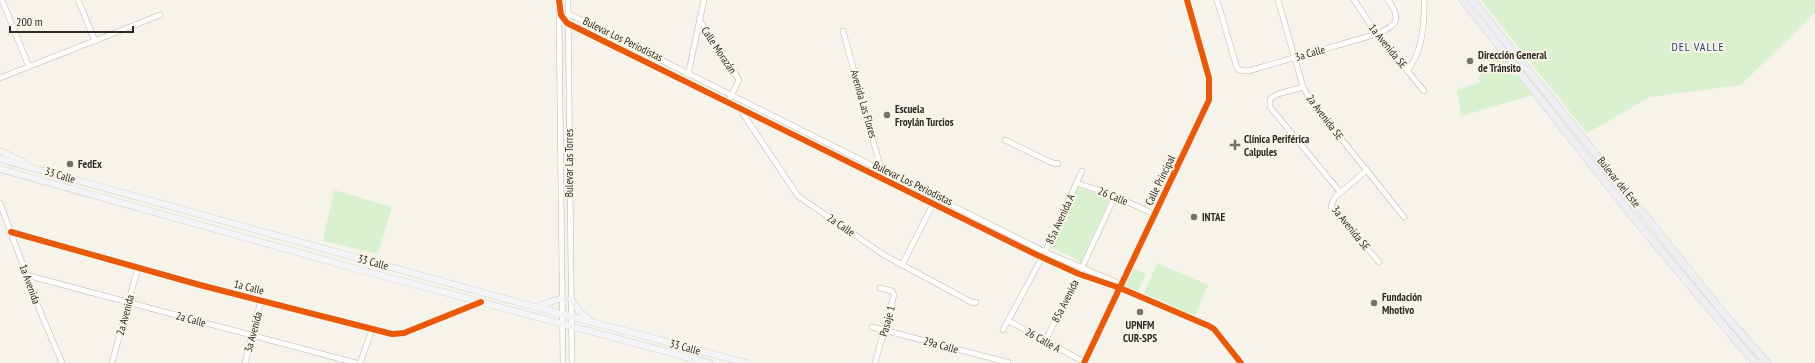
<svg xmlns="http://www.w3.org/2000/svg" width="1815" height="363" font-family="'PT Sans Narrow',sans-serif">
  <rect width="100%" height="100%" fill="#f6f3eb"/>
  <g fill="#d9f1cf">
    <path d="M1481 0H1815V13L1741 85 1650 97 1587 133Z"/>
    <path d="M1502 53 1533 95 1461 116 1457 90 1480 82 1478 77Z"/>
    <path d="M1078 187 1110 198 1081 262 1051 247Z"/>
    <path d="M334 190 392 207 378 254 323 241Z"/>
    <path d="M1157 263 1208 285 1195 316 1144 294Z"/>
    <path d="M1134 268 1146 274 1138 292 1125 286Z"/>
  </g>
  <g fill="none" stroke-linecap="round" stroke-linejoin="round">
    <g stroke="#bab8b2" stroke-width="6">
      <g id="minor">
        <path d="M2 0 29 67"/>
        <path d="M78 0 95 41"/>
        <path d="M559 0 561 15 567 23 1035 254 1079 274 1120 288 1209 326 1214 329 1241 363"/>
        <path d="M568 0 572 363"/>
        <path d="M1217 0 1237 68 1239 70 1248 71 1377 34C1397 26 1402 19 1388 0"/>
        <path d="M1278 0 1303 87 1311 101 1404 217"/>
        <path d="M1354 0 1377 34 1424 91"/>
        <path d="M559 12 563 363"/>
        <path d="M569 14 1045 252"/>
        <path d="M699 19 739 80 728 102"/>
        <path d="M843 31 882 173"/>
        <path d="M1407 70C1422 55 1425 21 1424 0"/>
        <path d="M688 75 704 0"/>
        <path d="M0 78 160 15"/>
        <path d="M1303 87 1278 94 1270 99V107L1340 192"/>
        <path d="M741 109 745 117 798 196 884 255 973 303 976 302"/>
        <path d="M1005 140 1050 162 1058 164"/>
        <path d="M1367 170 1335 197 1331 206 1379 262"/>
        <path d="M1077 183 1115 196 1154 214"/>
        <path d="M0 203 40 311 62 363"/>
        <path d="M11 232 200 285 392 334 404 333 481 302"/>
        <path d="M1042 253 1045 252 1116 282 1120 288"/>
        <path d="M902 265 933 204"/>
        <path d="M26 275 356 363"/>
        <path d="M1009 321 1084 362"/>
        <path d="M872 327 1010 363"/>
        <path d="M1003 330 1045 252 1082 171"/>
        <path d="M1045 341 1079 274 1115 196"/>
        <path d="M112 363 138 267"/>
        <path d="M245 363 261 300"/>
        <path d="M360 363 372 330"/>
        <path d="M875 363 894 295 892 291 880 288"/>
        <path d="M1084 363 1209 100V78L1187 0"/>
      </g>
    </g>
    <g stroke="#d2d1cc" stroke-width="7">
      <g id="major">
        <path d="M0 151 23 162"/>
        <path d="M0 159 535 307 746 363"/>
        <path d="M0 169 361 270 709 363"/>
        <path d="M571 299 579 311 589 319"/>
        <path d="M538 306 562 298"/>
      </g>
    </g>
    <g stroke="#d2d1cc" stroke-width="8">
      <g id="highway">
        <path d="M1463 0 1629 212 1755 363"/>
        <path d="M1472 0 1724 314 1767 363"/>
      </g>
    </g>
    <use href="#minor" stroke="#fefdfc" stroke-width="5"/>
    <use href="#major" stroke="#f3f4f6" stroke-width="6"/>
    <use href="#highway" stroke="#eeeef3" stroke-width="7"/>
    <g stroke="#faf4e7" stroke-width="8">
      <g id="cycleway">
        <path d="M559 0 561 15 567 23 1035 254 1079 274 1120 288 1209 326 1214 329 1241 363"/>
        <path d="M11 232 200 285 392 334 404 333 481 302"/>
        <path d="M1084 363 1209 100V78L1187 0"/>
      </g>
    </g>
    <use href="#cycleway" stroke="#e8590c" stroke-width="6"/>
  </g>
  <g fill="#73716b" stroke="#faf4e7" stroke-width="1.5">
    <circle cx="1470" cy="61" r="4"/>
    <circle cx="887" cy="115" r="4"/>
    <path d="M1233 139h4v4h4v4h-4v4h-4v-4h-4v-4h4z"/>
    <circle cx="70" cy="164" r="4"/>
    <circle cx="1194" cy="217" r="4"/>
    <circle cx="1374" cy="303" r="4"/>
    <circle cx="1140" cy="312" r="4"/>
  </g>
  <g text-anchor="middle" dominant-baseline="central" stroke-width="4" stroke-linejoin="round" paint-order="stroke">
    <g font-size="11" fill="#2d2b26" stroke="#faf4e7">
      <text transform="translate(623 39) rotate(26)">Bulevar Los Periodistas</text>
      <text transform="translate(1388 46) rotate(51)">1a Avenida SE</text>
      <text transform="translate(719 50) rotate(56)">Calle Morazán</text>
      <text transform="translate(1310 53) rotate(-16)">3a Calle</text>
      <text transform="translate(864 104) rotate(74)">Avenida Las Flores</text>
      <text transform="translate(1325 117) rotate(53)">2a Avenida SE</text>
      <text transform="translate(569 163) rotate(-90)">Bulevar Las Torres</text>
      <text transform="translate(60 175) rotate(17)">33 Calle</text>
      <text transform="translate(1160 180) rotate(-64)">Calle Principal</text>
      <text transform="translate(1619 182) rotate(51)">Bulevar del Este</text>
      <text transform="translate(913 183) rotate(26)">Bulevar Los Periodistas</text>
      <text transform="translate(1113 196) rotate(22)">26 Calle</text>
      <text transform="translate(1060 219) rotate(-65)">85a Avenida A</text>
      <text transform="translate(841 225) rotate(34)">2a Calle</text>
      <text transform="translate(1351 228) rotate(51)">3a Avenida SE</text>
      <text transform="translate(373 262) rotate(15)">33 Calle</text>
      <text transform="translate(30 284) rotate(70)">1a Avenida</text>
      <text transform="translate(249 287) rotate(14)">1a Calle</text>
      <text transform="translate(1065 301) rotate(-63)">85a Avenida</text>
      <text transform="translate(125 315) rotate(-75)">2a Avenida</text>
      <text transform="translate(191 319) rotate(15)">2a Calle</text>
      <text transform="translate(887 321) rotate(-75)">Pasaje 1</text>
      <text transform="translate(253 332) rotate(-75)">3a Avenida</text>
      <text transform="translate(1043 340) rotate(29)">26 Calle A</text>
      <text transform="translate(941 345) rotate(15)">29a Calle</text>
      <text transform="translate(685 347) rotate(15)">33 Calle</text>
    </g>
    <g font-size="11" font-weight="bold" fill="#2d2b26" stroke="#faf4e7" text-anchor="start">
      <text x="1478" y="55">Dirección General<tspan x="1478" dy="13">de Tránsito</tspan></text>
      <text x="895" y="109">Escuela<tspan x="895" dy="13">Froylán Turcios</tspan></text>
      <text x="1244" y="139">Clínica Periférica<tspan x="1244" dy="13">Calpules</tspan></text>
      <text x="78" y="164">FedEx</text>
      <text x="1202" y="217">INTAE</text>
      <text x="1382" y="297">Fundación<tspan x="1382" dy="13">Mhotivo</tspan></text>
      <text x="1140" y="325" text-anchor="middle">UPNFM<tspan x="1140" dy="13">CUR-SPS</tspan></text>
    </g>
    <g font-size="12" letter-spacing="1" fill="#25437a" stroke="#faf4e7">
      <text x="1698" y="46">DEL VALLE</text>
    </g>
  </g>
  <path d="M10 26v6h123v-6" fill="none" stroke="#2d2b26" stroke-width="2"/>
  <text x="16" y="26" font-size="12" fill="#2d2b26" stroke="#faf4e7" stroke-width="3" paint-order="stroke">200 m</text>
</svg>
